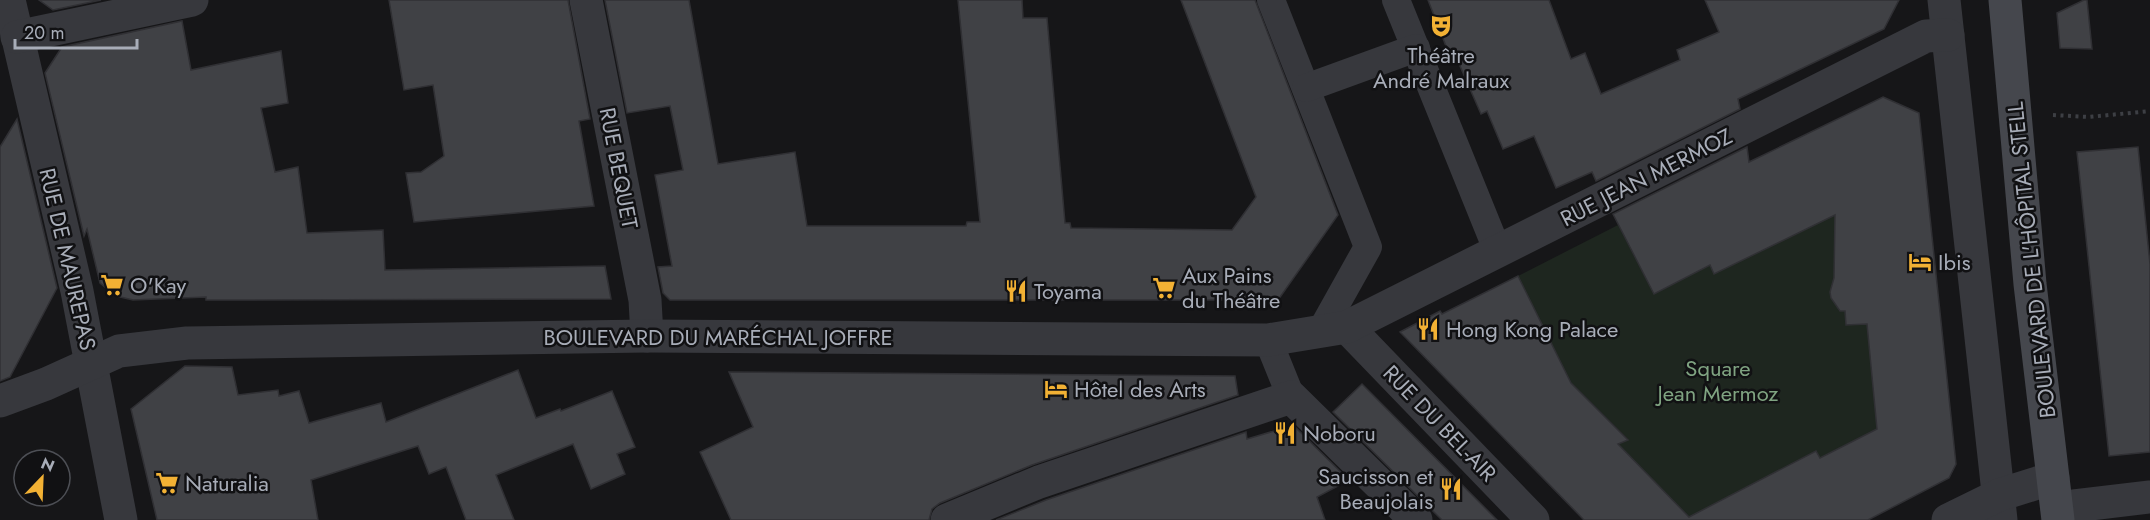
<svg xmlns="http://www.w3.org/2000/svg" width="2150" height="520" font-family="Jost,sans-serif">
  <rect width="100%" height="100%" fill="#161618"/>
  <path fill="#1e261f" d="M1831 207 1857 219 1834 280 1831 296 1838 307V310L1845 311 1846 325 1867 324 1877 429 1820 458 1816 451 1730 496 1692 520 1618 444 1628 439 1545 357 1555 352 1518 276 1618 225 1654 294 1710 265 1714 274Z"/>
  <g fill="#404145" stroke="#303034" stroke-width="1.5">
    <path d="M39 0H101L53 10Z"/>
    <path d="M389 0H568L590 119 579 121 594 206 414 222 406 173 421 172 444 156 433 85 404 90Z"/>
    <path d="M605 0H689L718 164 795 152 807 226H966L967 222H980L958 0H1022L1023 18H1047L1065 223H1070L1071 228 1232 230 1256 197 1181 0H1255L1338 215 1278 300H670L663 293 658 267 672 266 655 175 683 170 670 106 627 113Z"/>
    <path d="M1428 0H1549L1571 59 1585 53 1601 94 1680 60 1677 50 1719 32 1705 0H1899L1884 29 1738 99 1740 109 1596 181 1592 172 1556 188 1534 136 1503 149 1487 111 1481 114 1456 57 1451 59Z"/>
    <path d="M2084 0H2087L2092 49 2060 48 2057 13Z"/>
    <path d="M182 21 191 70 281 51 288 103 261 108 275 172 298 167 307 233 383 230 385 270 605 266 611 299 206 300V297L133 300 116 296 100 283 87 229 84 236 45 73 62 47Z"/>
    <path d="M1883 97 1919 113 1956 464 1949 478 1868 520H1584L1400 332 1440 311 1442 314 1518 276 1571 383 1628 440 1618 444 1689 517 1816 451 1820 458 1877 429 1867 324 1846 325 1845 311H1840L1831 298 1830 292 1834 278 1835 215 1714 274 1710 265 1654 294 1613 214 1747 147 1749 162Z"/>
    <path d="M17 119 57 288 10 377 0 381V147Z"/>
    <path d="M2138 147 2150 264V452L2109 456 2077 152Z"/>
    <path d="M185 366 232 367 238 395 278 390 279 396 299 391 309 423 381 403 386 422 518 370 536 418 560 409 561 411 612 391 635 447 617 454 625 474 591 489 573 444 496 475 514 520H466L446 467 429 474 418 446 311 480 318 520H157L131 409Z"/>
    <path d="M729 372 1235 376 1238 395 1032 465 940 503 932 509 929 520H731L700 452 753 427Z"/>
    <path d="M1362 384 1497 520H1442L1333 412Z"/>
    <path d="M1291 426 1295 427 1349 480 1317 497 1325 520H996L1046 500 1246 432 1247 439Z"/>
  </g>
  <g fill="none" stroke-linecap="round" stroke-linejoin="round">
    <path stroke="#3d3f44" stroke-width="4" stroke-dasharray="3 4.5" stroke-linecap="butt" d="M2053 115 2089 117 2150 111"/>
    <g stroke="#37383d" stroke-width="28">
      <path d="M1271 0 1368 247 1321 331"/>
      <path d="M1396 0 1498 252"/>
      <path d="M1306 88 1416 48"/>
      <path d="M1268 340 1291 397"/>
    </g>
    <g stroke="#37383d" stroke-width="33">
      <path d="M9 0 77 291 121 520"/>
      <path d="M586 0 645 300 647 336"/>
      <path d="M1944 0 2001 520"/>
      <path d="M17 37 192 0"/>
      <path d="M1347 327 1533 520"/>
      <path d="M0 401 46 384 119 351 187 343 647 336 1268 340 1347 327 1926 36 1948 35"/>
      <path d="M2057 508 2150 497"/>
      <path d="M947 520 1039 482 1291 397 1416 520"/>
      <path d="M1948 520 1999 495 2053 478"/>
    </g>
    <path stroke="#45474d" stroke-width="33" d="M2005 0 2030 284 2058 520"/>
  </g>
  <defs>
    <g id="theatre-bare" transform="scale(1.8)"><path d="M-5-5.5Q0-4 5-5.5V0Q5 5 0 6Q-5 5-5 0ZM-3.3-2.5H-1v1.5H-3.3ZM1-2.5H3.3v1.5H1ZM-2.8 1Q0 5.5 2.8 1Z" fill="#f2b134" stroke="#111113" stroke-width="2.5" paint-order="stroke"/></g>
    <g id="hotel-bare" transform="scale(1.8)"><path d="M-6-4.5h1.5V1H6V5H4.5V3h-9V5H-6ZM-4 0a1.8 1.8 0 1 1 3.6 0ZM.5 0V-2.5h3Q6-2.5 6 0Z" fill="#f2b134" stroke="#111113" stroke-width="2.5" paint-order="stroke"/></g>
    <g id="supermarket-bare" transform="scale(1.8)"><path d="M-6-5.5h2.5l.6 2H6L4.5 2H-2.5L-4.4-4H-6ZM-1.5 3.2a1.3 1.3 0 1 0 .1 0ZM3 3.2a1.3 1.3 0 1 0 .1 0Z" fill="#f2b134" stroke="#111113" stroke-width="2.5" paint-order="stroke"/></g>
    <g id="restaurant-bare" transform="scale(1.8)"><path d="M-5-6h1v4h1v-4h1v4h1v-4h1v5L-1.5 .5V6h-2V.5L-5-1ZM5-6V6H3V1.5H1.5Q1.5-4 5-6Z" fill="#f2b134" stroke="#111113" stroke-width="2.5" paint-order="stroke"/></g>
  </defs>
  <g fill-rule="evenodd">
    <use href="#theatre-bare" x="1441" y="26"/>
    <use href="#hotel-bare" x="1920" y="262"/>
    <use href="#supermarket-bare" x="112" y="285"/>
    <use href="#supermarket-bare" x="1164" y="288"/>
    <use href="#restaurant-bare" x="1016" y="291"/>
    <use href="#restaurant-bare" x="1428" y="329"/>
    <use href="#hotel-bare" x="1056" y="389"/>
    <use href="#restaurant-bare" x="1285" y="433"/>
    <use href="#supermarket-bare" x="167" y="483"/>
    <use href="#restaurant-bare" x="1451" y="489"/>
  </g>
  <g text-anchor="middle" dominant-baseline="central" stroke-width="5" stroke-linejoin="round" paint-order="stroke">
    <g font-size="22" fill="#a8adb8" stroke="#111113" text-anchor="start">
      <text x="1441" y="55" text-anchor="middle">Théâtre<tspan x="1441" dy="25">André Malraux</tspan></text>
      <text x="1938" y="262">Ibis</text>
      <text x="1182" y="275">Aux Pains<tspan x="1182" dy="25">du Théâtre</tspan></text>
      <text x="130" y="285">O'Kay</text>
      <text x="1034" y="291">Toyama</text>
      <text x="1446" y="329">Hong Kong Palace</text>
      <text x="1074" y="389">Hôtel des Arts</text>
      <text x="1303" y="433">Noboru</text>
      <text x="1433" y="476" text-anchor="end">Saucisson et<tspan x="1433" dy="25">Beaujolais</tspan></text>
      <text x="185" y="483">Naturalia</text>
    </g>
    <g font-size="22" fill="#a8adb8" stroke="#111113">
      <text transform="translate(619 168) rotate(79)">RUE BEQUET</text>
      <text transform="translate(1646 177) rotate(-27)">RUE JEAN MERMOZ</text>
      <text transform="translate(68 259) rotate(77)">RUE DE MAUREPAS</text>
      <text transform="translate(2031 260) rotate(-96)">BOULEVARD DE L'HÔPITAL STELL</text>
      <text x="718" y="337">BOULEVARD DU MARÉCHAL JOFFRE</text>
      <text transform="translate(1440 423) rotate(46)">RUE DU BEL-AIR</text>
    </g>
    <g font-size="22" fill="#7fa381" stroke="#111113">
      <text x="1718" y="368">Square<tspan x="1718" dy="25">Jean Mermoz</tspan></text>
    </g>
  </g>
  <g transform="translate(42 478) rotate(23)"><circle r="28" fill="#111113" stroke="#4d4f55" stroke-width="1.5"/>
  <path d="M0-4.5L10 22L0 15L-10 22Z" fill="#f2b134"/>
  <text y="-9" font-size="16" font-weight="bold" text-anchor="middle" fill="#a8adb8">N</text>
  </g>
  <path d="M15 39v9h122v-9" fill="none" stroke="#a8adb8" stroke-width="3"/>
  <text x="24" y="39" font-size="18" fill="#a8adb8" stroke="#111113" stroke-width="4.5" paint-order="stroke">20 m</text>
</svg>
